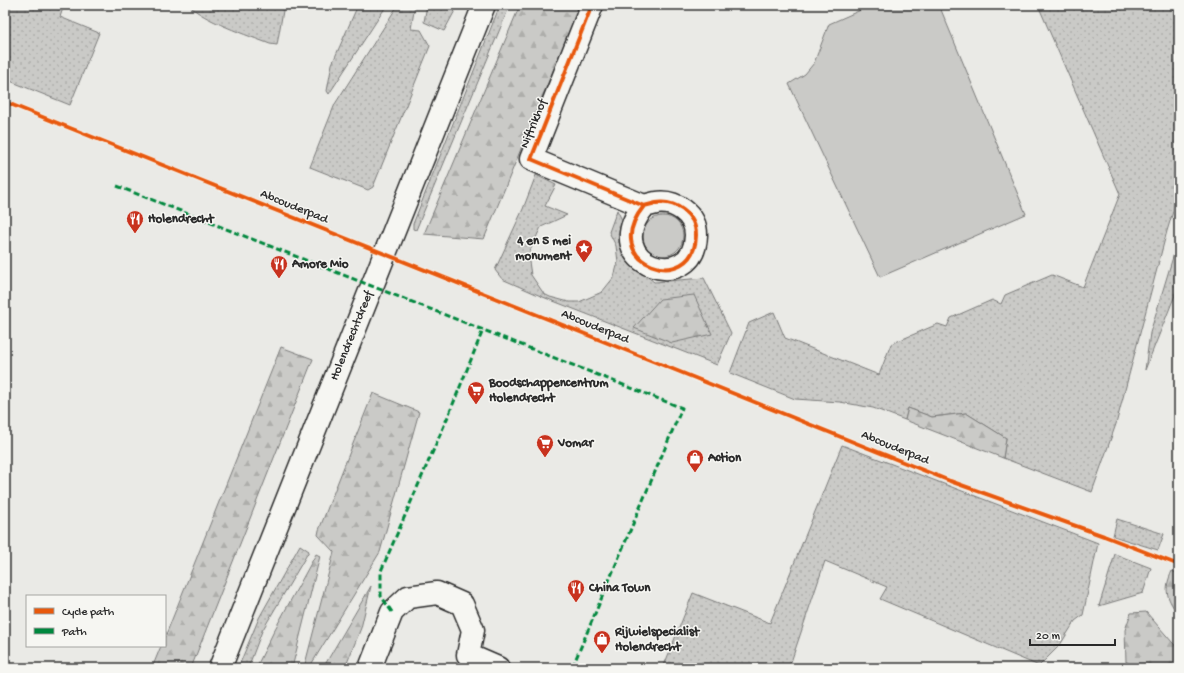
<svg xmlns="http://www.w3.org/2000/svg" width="1184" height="673" font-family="'Gochi Hand',sans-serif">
  <defs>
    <pattern id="grass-dots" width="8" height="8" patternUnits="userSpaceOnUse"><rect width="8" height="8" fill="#cacac7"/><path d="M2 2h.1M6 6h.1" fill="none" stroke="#aeaeab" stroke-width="1.8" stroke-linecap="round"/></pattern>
    <pattern id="forest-firs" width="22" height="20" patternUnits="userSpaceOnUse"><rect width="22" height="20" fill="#cacac7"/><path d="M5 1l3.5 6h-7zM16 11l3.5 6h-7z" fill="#aeaeab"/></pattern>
  </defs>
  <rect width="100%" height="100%" fill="#eaeae6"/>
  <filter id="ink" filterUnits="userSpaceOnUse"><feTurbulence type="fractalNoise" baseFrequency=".025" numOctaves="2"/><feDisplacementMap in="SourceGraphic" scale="8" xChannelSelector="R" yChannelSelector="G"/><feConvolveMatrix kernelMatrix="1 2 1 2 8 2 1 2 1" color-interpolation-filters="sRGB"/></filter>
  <g filter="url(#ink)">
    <g fill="url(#grass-dots)" stroke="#7a7a79">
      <path d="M5 5H64L60 17 99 33 70 105 5 79Z"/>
      <path d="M189 5H284L277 45 270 44C249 36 202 20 189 5Z"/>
      <path d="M358 5H387L329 94 327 91 332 64Z"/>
      <path d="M398 5H415L411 29 421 30 430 46 373 187 368 190 310 167 335 104Z"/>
      <path d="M427 5H458L444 31 424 22Z"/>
      <path d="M500 5H510L416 230 413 229V224Z"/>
      <path d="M1038 5H1179V175L1177 177 1179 180V192L1167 231 1116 424 1092 492 1003 458 1006 438 966 413 932 417 908 408 905 420 873 408 840 402 795 399 730 373 749 323 774 312 785 338 879 375 891 344 938 324 947 327 951 318 992 300 1001 304 1005 295 1052 275 1083 287 1120 194Z"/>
      <path d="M536 175 556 185 545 206 567 215 541 227 528 255 531 275 544 294 550 297 569 302H579L602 292 614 277 618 262 616 246 609 232 617 210 622 220V243L626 259 654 282 704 278 731 333 717 365 543 297 502 279 495 270 523 209Z"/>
      <path d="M1179 237V285L1145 370 1150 333Z"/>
      <path d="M842 445 1098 543 1083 615 1075 621 1060 645 1039 666 880 599 887 587 825 561 789 668H663L693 593 770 623Z"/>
      <path d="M1117 519 1164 534 1158 550 1113 536Z"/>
      <path d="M300 545 309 551 262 631 248 668H238L259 618Z"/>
      <path d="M1115 554 1151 568 1143 593 1099 606Z"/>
    </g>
    <g fill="url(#forest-firs)" stroke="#7a7a79">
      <path d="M520 5H580L484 239 424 234Z"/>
      <path d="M694 295 712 334 672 343 634 328 660 299Z"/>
      <path d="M281 347 313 359 191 668H152L161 646H165V637Z"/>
      <path d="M373 393 419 412 380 552 309 668H304L334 552 318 535 319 530Z"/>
      <path d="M908 408 932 417 966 413 1006 438 1003 458 905 420Z"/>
      <path d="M316 554 320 556 292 668H256L275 629Z"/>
      <path d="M1172 571 1179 574V616C1167 598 1163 591 1172 571Z"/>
      <path d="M371 586 361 628 345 668H323Z"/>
      <path d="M1146 612 1179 650V668H1138L1126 662 1125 630 1131 613Z"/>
    </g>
    <g fill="#cacac7" stroke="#7a7a79">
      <path d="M872 5H939L1026 214 880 277 789 84 805 74 814 63 829 24Z"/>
      <circle cx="663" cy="236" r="20"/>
    </g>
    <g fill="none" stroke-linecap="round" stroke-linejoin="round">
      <g stroke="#2b2b2b" stroke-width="25">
        <g id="minor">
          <path d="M592 5 531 159 644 206C648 205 652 204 656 203 675 200 696 214 696 235 695 296 596 265 644 206"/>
          <path d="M370 668 392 612 408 597 437 593 462 604 473 630 468 655 498 668"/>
        </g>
      </g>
      <g stroke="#2b2b2b" stroke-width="25">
        <path id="secondary" d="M220 668 484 5"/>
      </g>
      <use href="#minor" stroke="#f6f6f2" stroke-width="22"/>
      <use href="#secondary" stroke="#f6f6f2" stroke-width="22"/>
      <g stroke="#00873e" stroke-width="3" stroke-dasharray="6 3" stroke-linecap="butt">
        <path d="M117 186 682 408 572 668"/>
        <path d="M392 612 381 596V571L449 414 483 330"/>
      </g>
      <g stroke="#f6f6f2" stroke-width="6">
        <g id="cycleway">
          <path d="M592 5 531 159 644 206C648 205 652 204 656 203 675 200 696 214 696 235 695 296 596 265 644 206"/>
          <path d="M5 102 695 378 950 481 1104 536 1179 565"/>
        </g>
      </g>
      <use href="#cycleway" stroke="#e8590c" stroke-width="4"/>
    </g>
  </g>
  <defs>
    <g id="restaurant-pin" transform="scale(0.9)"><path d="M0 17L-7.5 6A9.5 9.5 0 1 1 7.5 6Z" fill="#c8321e" stroke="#f6f6f2"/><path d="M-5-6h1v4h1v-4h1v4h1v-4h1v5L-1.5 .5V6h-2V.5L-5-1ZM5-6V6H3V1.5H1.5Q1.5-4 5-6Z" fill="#fff"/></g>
    <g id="sight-pin" transform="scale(0.9)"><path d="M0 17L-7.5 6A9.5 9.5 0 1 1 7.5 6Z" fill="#c8321e" stroke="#f6f6f2"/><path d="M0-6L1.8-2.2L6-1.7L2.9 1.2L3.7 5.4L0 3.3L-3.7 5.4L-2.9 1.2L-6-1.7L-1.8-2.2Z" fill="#fff"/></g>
    <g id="supermarket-pin" transform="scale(0.9)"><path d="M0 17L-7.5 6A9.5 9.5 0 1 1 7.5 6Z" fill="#c8321e" stroke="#f6f6f2"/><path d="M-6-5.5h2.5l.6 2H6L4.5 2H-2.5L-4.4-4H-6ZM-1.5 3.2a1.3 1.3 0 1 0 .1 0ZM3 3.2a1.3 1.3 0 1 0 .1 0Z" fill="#fff"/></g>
    <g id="shop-pin" transform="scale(0.9)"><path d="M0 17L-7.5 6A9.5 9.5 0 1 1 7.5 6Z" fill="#c8321e" stroke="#f6f6f2"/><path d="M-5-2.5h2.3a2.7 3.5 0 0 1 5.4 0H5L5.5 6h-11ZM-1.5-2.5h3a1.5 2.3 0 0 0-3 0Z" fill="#fff"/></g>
  </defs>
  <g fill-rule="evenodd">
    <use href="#restaurant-pin" x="135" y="219"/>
    <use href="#sight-pin" x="584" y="248"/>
    <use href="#restaurant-pin" x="279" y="264"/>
    <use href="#supermarket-pin" x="476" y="390"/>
    <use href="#supermarket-pin" x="545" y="443"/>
    <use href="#shop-pin" x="695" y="458"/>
    <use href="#restaurant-pin" x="576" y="588"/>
    <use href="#shop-pin" x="602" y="639"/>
  </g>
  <g text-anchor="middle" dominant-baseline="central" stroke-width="3" stroke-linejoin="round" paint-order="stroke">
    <g font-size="13" fill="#2b2b2b" stroke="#f6f6f2">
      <text transform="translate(534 124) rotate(-68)">Niftrikhof</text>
      <text transform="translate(294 207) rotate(22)">Abcouderpad</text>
      <text transform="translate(595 327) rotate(22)">Abcouderpad</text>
      <text transform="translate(352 336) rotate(-68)">Holendrechtdreef</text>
      <text transform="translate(895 448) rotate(22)">Abcouderpad</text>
    </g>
    <g font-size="13" font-weight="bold" fill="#2b2b2b" stroke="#f6f6f2" text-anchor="start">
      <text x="148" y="219">Holendrecht</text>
      <text x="571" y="241" text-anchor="end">4 en 5 mei<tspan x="571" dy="15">monument</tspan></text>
      <text x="292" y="264">Amore Mio</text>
      <text x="489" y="383">Boodschappencentrum<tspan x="489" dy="15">Holendrecht</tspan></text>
      <text x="558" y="443">Vomar</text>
      <text x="708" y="458">Action</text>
      <text x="589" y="588">China Town</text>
      <text x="615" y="632">Rijwielspecialist<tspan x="615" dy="15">Holendrecht</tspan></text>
    </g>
  </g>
  <rect width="1184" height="673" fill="none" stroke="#f6f6f2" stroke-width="20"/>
  <rect x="10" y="10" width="1164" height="653" fill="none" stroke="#2b2b2b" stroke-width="1.5" filter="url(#ink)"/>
  <rect x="26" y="595" width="140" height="52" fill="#f6f6f2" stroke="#a5a5a2"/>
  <rect x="34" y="608" width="20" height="6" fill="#e8590c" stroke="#a5a5a2"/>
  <text x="62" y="615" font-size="12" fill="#2b2b2b">Cycle path</text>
  <rect x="34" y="628" width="20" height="6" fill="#00873e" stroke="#a5a5a2"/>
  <text x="62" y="635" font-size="12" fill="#2b2b2b">Path</text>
  <path d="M1030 639v6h85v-6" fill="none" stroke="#2b2b2b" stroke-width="2"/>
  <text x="1036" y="639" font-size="12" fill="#2b2b2b" stroke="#f6f6f2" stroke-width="3" paint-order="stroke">20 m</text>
</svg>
